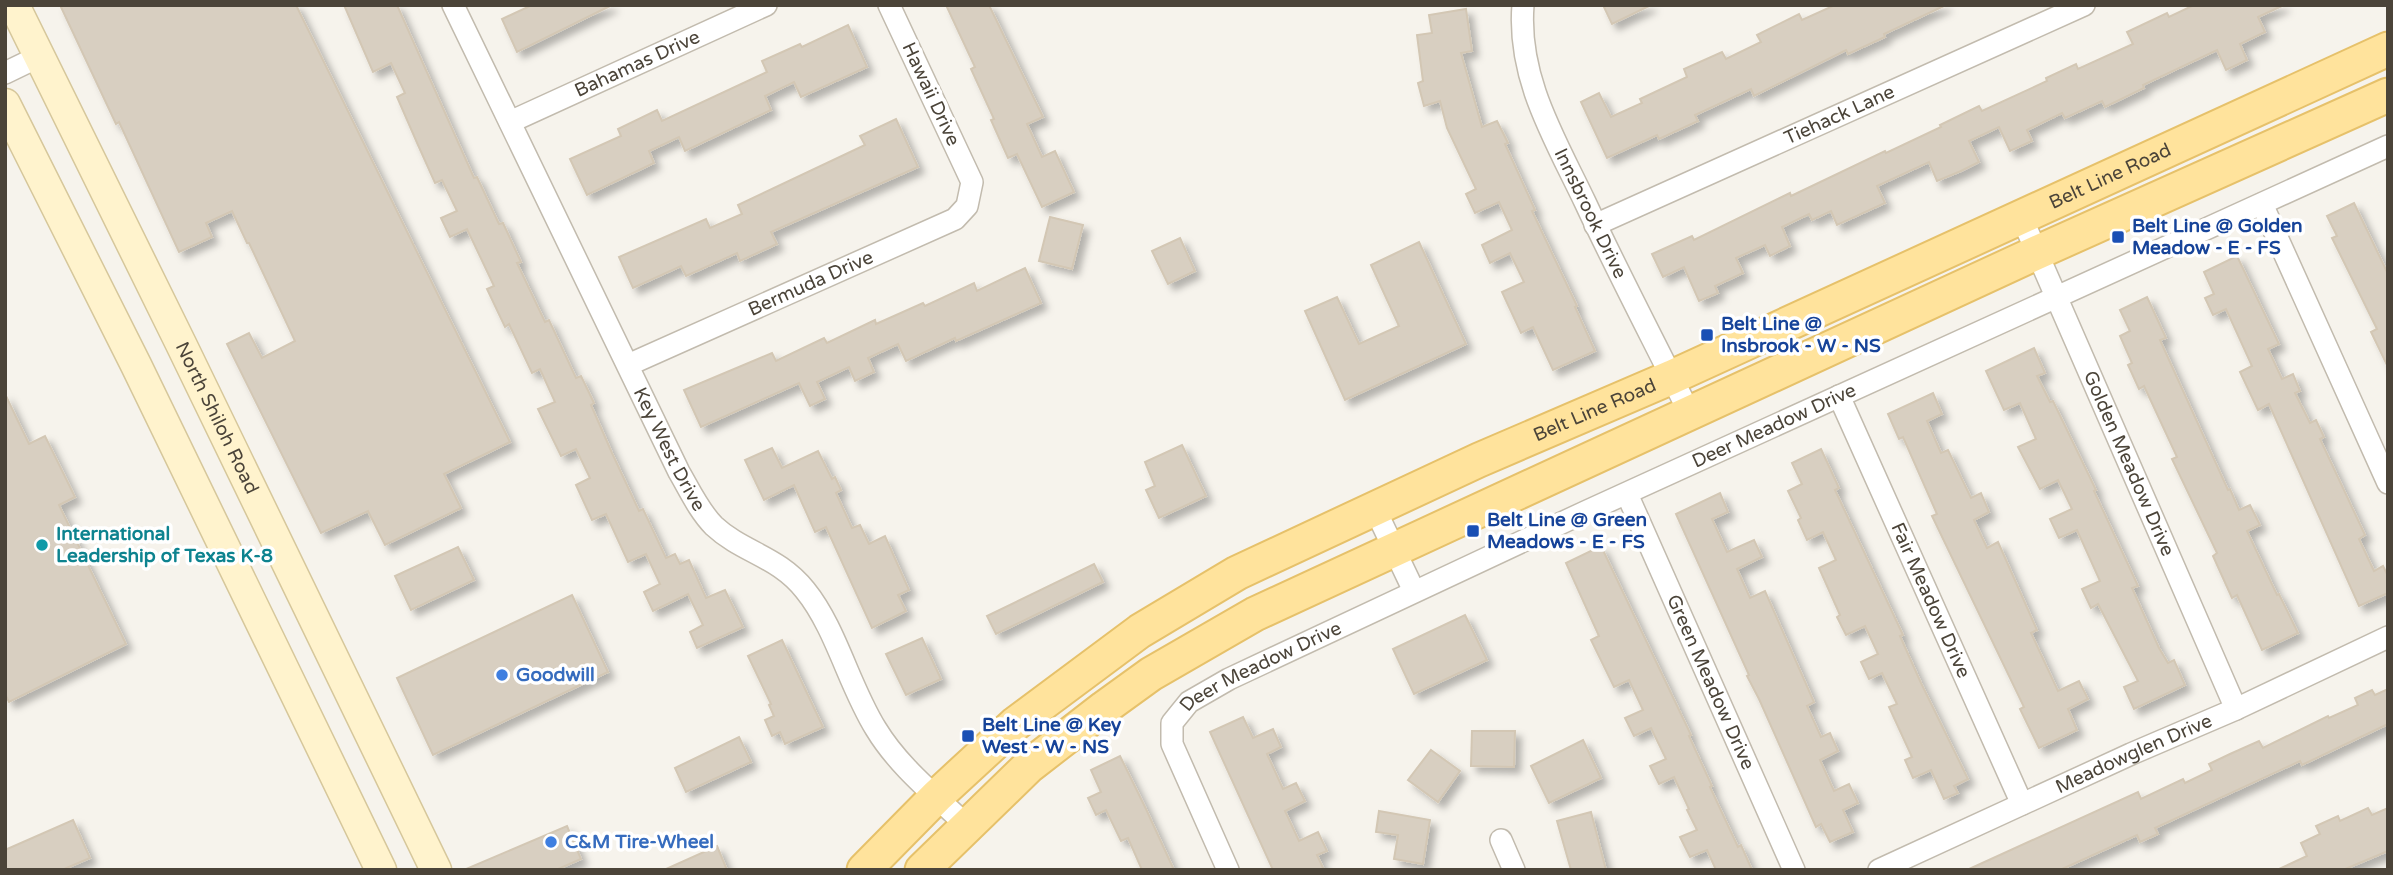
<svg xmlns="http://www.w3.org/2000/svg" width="2393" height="875" font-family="'Varela Round',sans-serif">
  <defs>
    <filter id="shadow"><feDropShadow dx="6" dy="6" stdDeviation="3.5" flood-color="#0004"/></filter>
  </defs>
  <rect width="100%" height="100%" fill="#f6f3ec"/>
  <g fill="#d8cfc1" stroke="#d3c7b4" stroke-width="2" filter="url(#shadow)">
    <path d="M60 5H296L510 442 444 474 461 508 385 545 368 511 321 533 227 344 249 333 262 358 295 341 249 243H247L232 211 206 223 212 237 179 252 119 122 116 124Z"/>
    <path d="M344 5H397L474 178 477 177 499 224 503 223 521 262 517 263 545 322 549 320 576 378 581 376 594 403 591 405 612 453 639 511 643 509 666 558 675 554 680 564 689 560 706 598 725 590 743 627 697 648 690 632 703 625 688 594 653 611 644 592 660 584 646 554 628 562 606 514 592 520 576 485 590 478 576 449 561 456 538 409 555 402 540 369 532 373 509 324 505 327 487 289 494 286 467 229 450 237 441 218 457 211 442 180 435 183 418 145 397 97 405 93 391 63 373 72Z"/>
    <path d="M532 5H612L517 52 502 19Z"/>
    <path d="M946 5H989L1043 117 1027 124 1042 157 1055 151 1074 192 1042 207 1017 154 1008 158 991 120 994 119 971 69 975 67Z"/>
    <path d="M1603 5H1651L1612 24Z"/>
    <path d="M1835 5H1946L1884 34 1885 37 1848 54 1846 50 1754 96 1751 89 1695 115 1698 121 1659 139 1657 135 1607 158 1581 102 1599 93 1611 117 1642 103 1640 99 1687 77 1684 69 1722 52 1726 59 1761 42 1757 35 1799 14 1802 20Z"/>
    <path d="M2194 5H2284L2258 17 2265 32 2240 44 2247 60 2226 70 2217 50 2143 85 2144 88 2105 107 2102 101 2065 118 2062 113 2027 130 2032 141 2010 151 1999 127 1969 141 1979 162 1961 171 1937 181 1929 162 1877 186 1885 203 1837 225 1831 211 1812 220 1809 214 1782 227 1790 246 1770 256 1765 245 1736 258 1743 273 1715 286 1718 293 1699 301 1684 267 1663 277 1652 254 1692 236 1694 240 1790 193 1791 196 1885 151 1886 153 1941 127 1940 125 1979 106 1982 111 2047 81 2046 78 2076 64 2078 69 2133 44 2127 32 2167 13 2169 17Z"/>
    <path d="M1466 9 1472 51 1461 53 1482 127 1497 121 1508 143 1505 144 1535 210 1532 211 1577 306 1575 307 1595 351 1553 370 1533 327 1521 333 1502 292 1524 282 1510 253 1490 263 1482 245 1512 230 1499 202 1475 213 1466 194 1476 189 1447 128 1440 101 1424 106 1418 83 1423 81 1417 35 1432 33 1429 15Z"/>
    <path d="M848 25 867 67 801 97 794 82 765 96 771 110 685 151 679 137 649 151 654 163 587 195 570 159 621 136 618 129 657 110 662 121 767 72 762 61 800 44 802 47Z"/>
    <path d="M896 119 918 167 771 232 777 244 740 261 737 253 686 276 681 266 633 288 619 257 706 219 710 228 742 214 738 205 865 145 860 136Z"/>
    <path d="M2354 203 2388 274V367L2371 332 2377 329 2332 238 2337 236 2327 216Z"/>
    <path d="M1050 217 1083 225 1072 269 1039 261Z"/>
    <path d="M1180 238 1195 271 1168 284 1152 251Z"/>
    <path d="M1419 242 1466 344 1345 400 1305 311 1337 297 1359 344 1399 326 1371 265Z"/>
    <path d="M2237 256 2279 344 2268 349 2282 379 2293 374 2300 391 2295 393 2310 423 2316 420 2324 437 2320 439 2365 535 2359 539 2374 571 2383 566 2388 576V593L2359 606 2269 404 2258 410 2240 372 2252 366 2226 309 2213 315 2205 298 2214 294 2204 272Z"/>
    <path d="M1025 268 1041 303 956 341 955 338 906 361 898 344 868 358 874 372 855 381 849 367 817 382 825 399 810 406 799 383 701 427 684 390 772 353 776 361 824 338 827 343 875 320 876 324 923 303 925 306 974 283 977 291Z"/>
    <path d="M2147 297 2166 338 2160 340 2228 490 2230 489 2239 510 2250 505 2260 525 2247 531 2277 595 2279 594 2298 633 2262 650 2237 595 2232 598 2213 556 2217 553 2172 459 2177 457 2144 386 2139 389 2128 365 2132 363 2120 336 2130 331 2120 310Z"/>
    <path d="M2034 348 2045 373 2037 376 2050 402 2053 401 2096 490 2094 491 2138 586 2132 588 2159 648 2168 663 2174 660 2185 685 2134 709 2124 687 2138 681 2098 604 2091 608 2082 589 2100 581 2077 530 2059 538 2050 519 2072 509 2058 480 2040 489 2018 447 2036 439 2020 403 2004 410 1986 371Z"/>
    <path d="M1933 393 1942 414 1927 421 1941 453 1948 450 1971 498 1981 493 1989 512 1974 520 1987 548 1998 542 2037 630 2031 633 2058 691 2079 681 2088 699 2068 709 2077 730 2039 748 2020 709 2024 707 1932 516 1937 514 1903 437 1899 439 1888 414Z"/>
    <path d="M5 394 29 444 45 436 75 497 59 505 126 644 9 702 5 694Z"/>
    <path d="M1182 445 1206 496 1159 518 1146 490 1155 486 1145 462Z"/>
    <path d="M772 448 782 468 818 451 832 479 835 477 841 490 836 493 852 528 860 525 869 544 885 536 909 590 898 595 906 611 872 628 826 527 815 532 794 485 764 500 745 460Z"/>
    <path d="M1821 449 1839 488 1835 490 1903 635 1900 636 1921 683 1968 779 1954 786 1958 793 1944 799 1931 770 1913 778 1905 760 1912 757 1889 707 1897 704 1882 673 1869 679 1861 662 1878 654 1865 626 1846 635 1837 617 1840 615 1819 568 1836 560 1823 532 1807 540 1798 520 1801 518 1788 491 1802 484 1792 463Z"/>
    <path d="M1720 493 1728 512 1712 519 1727 552 1754 540 1762 557 1737 569 1750 598 1765 591 1814 702 1807 706 1821 737 1830 733 1838 751 1820 760 1834 791 1849 784 1858 803 1843 810 1853 832 1830 842 1821 824 1816 827 1759 699 1747 676 1749 675 1676 514Z"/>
    <path d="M1601 546 1691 735 1689 736 1712 786 1710 787 1738 847 1741 845 1752 870H1716L1707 850 1690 857 1680 837 1697 830 1687 810 1689 809 1674 777 1659 784 1650 766 1666 759 1651 728 1634 736 1625 718 1643 710 1629 680 1614 687 1591 640 1599 636 1566 563Z"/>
    <path d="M458 547 474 580 411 610 395 576Z"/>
    <path d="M1094 564 1103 582 996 634 987 616Z"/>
    <path d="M572 595 608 672 433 755 397 678Z"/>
    <path d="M1465 615 1487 660 1414 694 1393 649Z"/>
    <path d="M922 638 941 679 906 695 886 654Z"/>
    <path d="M782 640 823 727 785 744 780 732 772 736 765 720 774 716 769 705 771 704 748 656Z"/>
    <path d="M2388 689V724L2302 765 2300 761 2155 828 2158 834 2140 842 2137 835 2060 870H1967L2138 792 2141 799 2183 779 2185 783 2212 770 2209 764 2230 754 2259 741 2263 748 2328 716 2329 718 2358 705 2355 698 2372 690 2375 695Z"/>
    <path d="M1243 717 1253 738 1273 729 1281 747 1267 754 1283 789 1296 783 1305 801 1285 811 1299 841 1318 832 1327 851 1317 855 1324 870H1273L1210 732Z"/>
    <path d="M1472 731H1515L1514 767 1471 766Z"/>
    <path d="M739 737 751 762 686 792 675 768Z"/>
    <path d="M1583 740 1601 778 1549 803 1531 766Z"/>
    <path d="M1431 750 1460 771 1438 802 1408 780Z"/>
    <path d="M1120 756 1146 809 1174 870H1142L1128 838 1121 841 1106 810 1096 815 1088 798 1101 792 1091 770Z"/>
    <path d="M2368 808 2372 815 2388 808V851L2343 870H2277L2307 856 2301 843 2320 834 2316 826 2338 816 2340 821Z"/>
    <path d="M1379 811 1430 820 1423 864 1394 859 1398 835 1376 832Z"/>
    <path d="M1591 812 1606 870H1571L1557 821Z"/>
    <path d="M73 820 90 858 62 870H5V850Z"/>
    <path d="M567 826 581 859 556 870H464Z"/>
    <path d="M717 846 727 870H664Z"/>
  </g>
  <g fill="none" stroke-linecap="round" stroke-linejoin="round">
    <g stroke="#c2bbae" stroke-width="24">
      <g id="street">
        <path id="s1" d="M453 5 679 472C689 489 699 511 714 526 743 553 778 556 805 590 836 628 849 686 876 729 899 767 935 795 967 826"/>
        <path id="s2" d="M1523 5C1517 78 1555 139 1585 202 1618 273 1655 343 1690 414"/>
        <path d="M5 73 38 57"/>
        <path id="s3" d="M510 122 766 5"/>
        <path d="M2262 204 2388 483"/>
        <path id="s4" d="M2021 216 2236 709"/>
        <path id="s5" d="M1595 225 2084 5"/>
        <path id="s6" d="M628 365 955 219 967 206 972 182 889 5"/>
        <path id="s7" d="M1839 396 2022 804"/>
        <path id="s8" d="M1627 494 1794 870"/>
        <path d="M1375 509 1414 591"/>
        <path d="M1501 840 1514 870"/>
        <path id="s9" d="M1228 870 1172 744V723L1189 702 1229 679 1585 512 2388 146"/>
        <path id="s10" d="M1879 870 2131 754 2236 709 2388 637"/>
      </g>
    </g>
    <g stroke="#d6c79b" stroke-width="33">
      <g id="secondary">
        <path id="s11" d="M14 5 181 344 436 870"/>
        <path d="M5 104 136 365 381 870"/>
      </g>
    </g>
    <g stroke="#e6c16a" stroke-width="37">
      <g id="primary">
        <path id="s12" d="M864 870 937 796 1015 724 1140 631 1237 573 1479 460 1672 377 2388 49"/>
        <path d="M922 870 1029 766 1104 708 1151 674 1255 614 2036 253 2388 95"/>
      </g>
    </g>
    <use href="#street" stroke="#fff" stroke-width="21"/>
    <use href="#secondary" stroke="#fff3cd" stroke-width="30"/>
    <use href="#primary" stroke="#ffe39c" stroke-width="33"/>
  </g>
  <g fill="#1a4fb4" stroke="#fff" stroke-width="2.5">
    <rect x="2111" y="230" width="14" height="14" rx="3.5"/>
    <rect x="1700" y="328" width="14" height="14" rx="3.5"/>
    <rect x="1466" y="524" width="14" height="14" rx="3.5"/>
    <rect x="961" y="729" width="14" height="14" rx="3.5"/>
  </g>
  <circle fill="#0f9aa8" stroke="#fff" stroke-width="2.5" cx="42" cy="545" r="7"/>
  <g fill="#3f7fe0" stroke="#fff" stroke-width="2.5">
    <circle cx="502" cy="675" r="7"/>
    <circle cx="551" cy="842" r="7"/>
  </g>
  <g text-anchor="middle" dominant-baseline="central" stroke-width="7" stroke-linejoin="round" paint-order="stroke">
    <g font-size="19" fill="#4b4439" stroke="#fff">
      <text stroke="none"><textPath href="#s3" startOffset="140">Bahamas Drive</textPath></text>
      <text transform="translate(931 94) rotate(65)">Hawaii Drive</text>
      <text stroke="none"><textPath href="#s5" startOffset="268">Tiehack Lane</textPath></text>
      <text stroke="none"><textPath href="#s12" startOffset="1438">Belt Line Road</textPath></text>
      <text stroke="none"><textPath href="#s2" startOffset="222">Innsbrook Drive</textPath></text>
      <text stroke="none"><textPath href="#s6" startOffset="200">Bermuda Drive</textPath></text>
      <text stroke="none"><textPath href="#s12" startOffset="872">Belt Line Road</textPath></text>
      <text stroke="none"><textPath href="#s11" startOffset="460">North Shiloh Road</textPath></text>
      <text stroke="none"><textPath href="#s9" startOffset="833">Deer Meadow Drive</textPath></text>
      <text stroke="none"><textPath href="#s1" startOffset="494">Key West Drive</textPath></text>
      <text stroke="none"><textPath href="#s4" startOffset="270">Golden Meadow Drive</textPath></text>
      <text stroke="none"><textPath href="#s7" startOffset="224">Fair Meadow Drive</textPath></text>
      <text stroke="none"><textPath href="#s9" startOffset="266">Deer Meadow Drive</textPath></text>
      <text stroke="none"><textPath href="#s8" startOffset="206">Green Meadow Drive</textPath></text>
      <text stroke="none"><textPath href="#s10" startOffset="280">Meadowglen Drive</textPath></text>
    </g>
    <g font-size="19" font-weight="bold" fill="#164399" stroke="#fff" text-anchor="start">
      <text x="2132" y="226">Belt Line @ Golden<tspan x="2132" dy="22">Meadow - E - FS</tspan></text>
      <text x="1721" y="324">Belt Line @<tspan x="1721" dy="22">Insbrook - W - NS</tspan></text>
      <text x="1487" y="520">Belt Line @ Green<tspan x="1487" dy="22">Meadows - E - FS</tspan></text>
      <text x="982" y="725">Belt Line @ Key<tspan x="982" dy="22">West - W - NS</tspan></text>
    </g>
    <g font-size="19" font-weight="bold" fill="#0d838f" stroke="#fff" text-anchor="start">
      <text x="56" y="534">International<tspan x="56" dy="22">Leadership of Texas K-8</tspan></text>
    </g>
    <g font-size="19" font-weight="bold" fill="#366cbe" stroke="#fff" text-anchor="start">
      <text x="516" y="675">Goodwill</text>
      <text x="565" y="842">C&amp;M Tire-Wheel</text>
    </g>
  </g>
  <rect width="2393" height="875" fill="none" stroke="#4b4439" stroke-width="14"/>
</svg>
